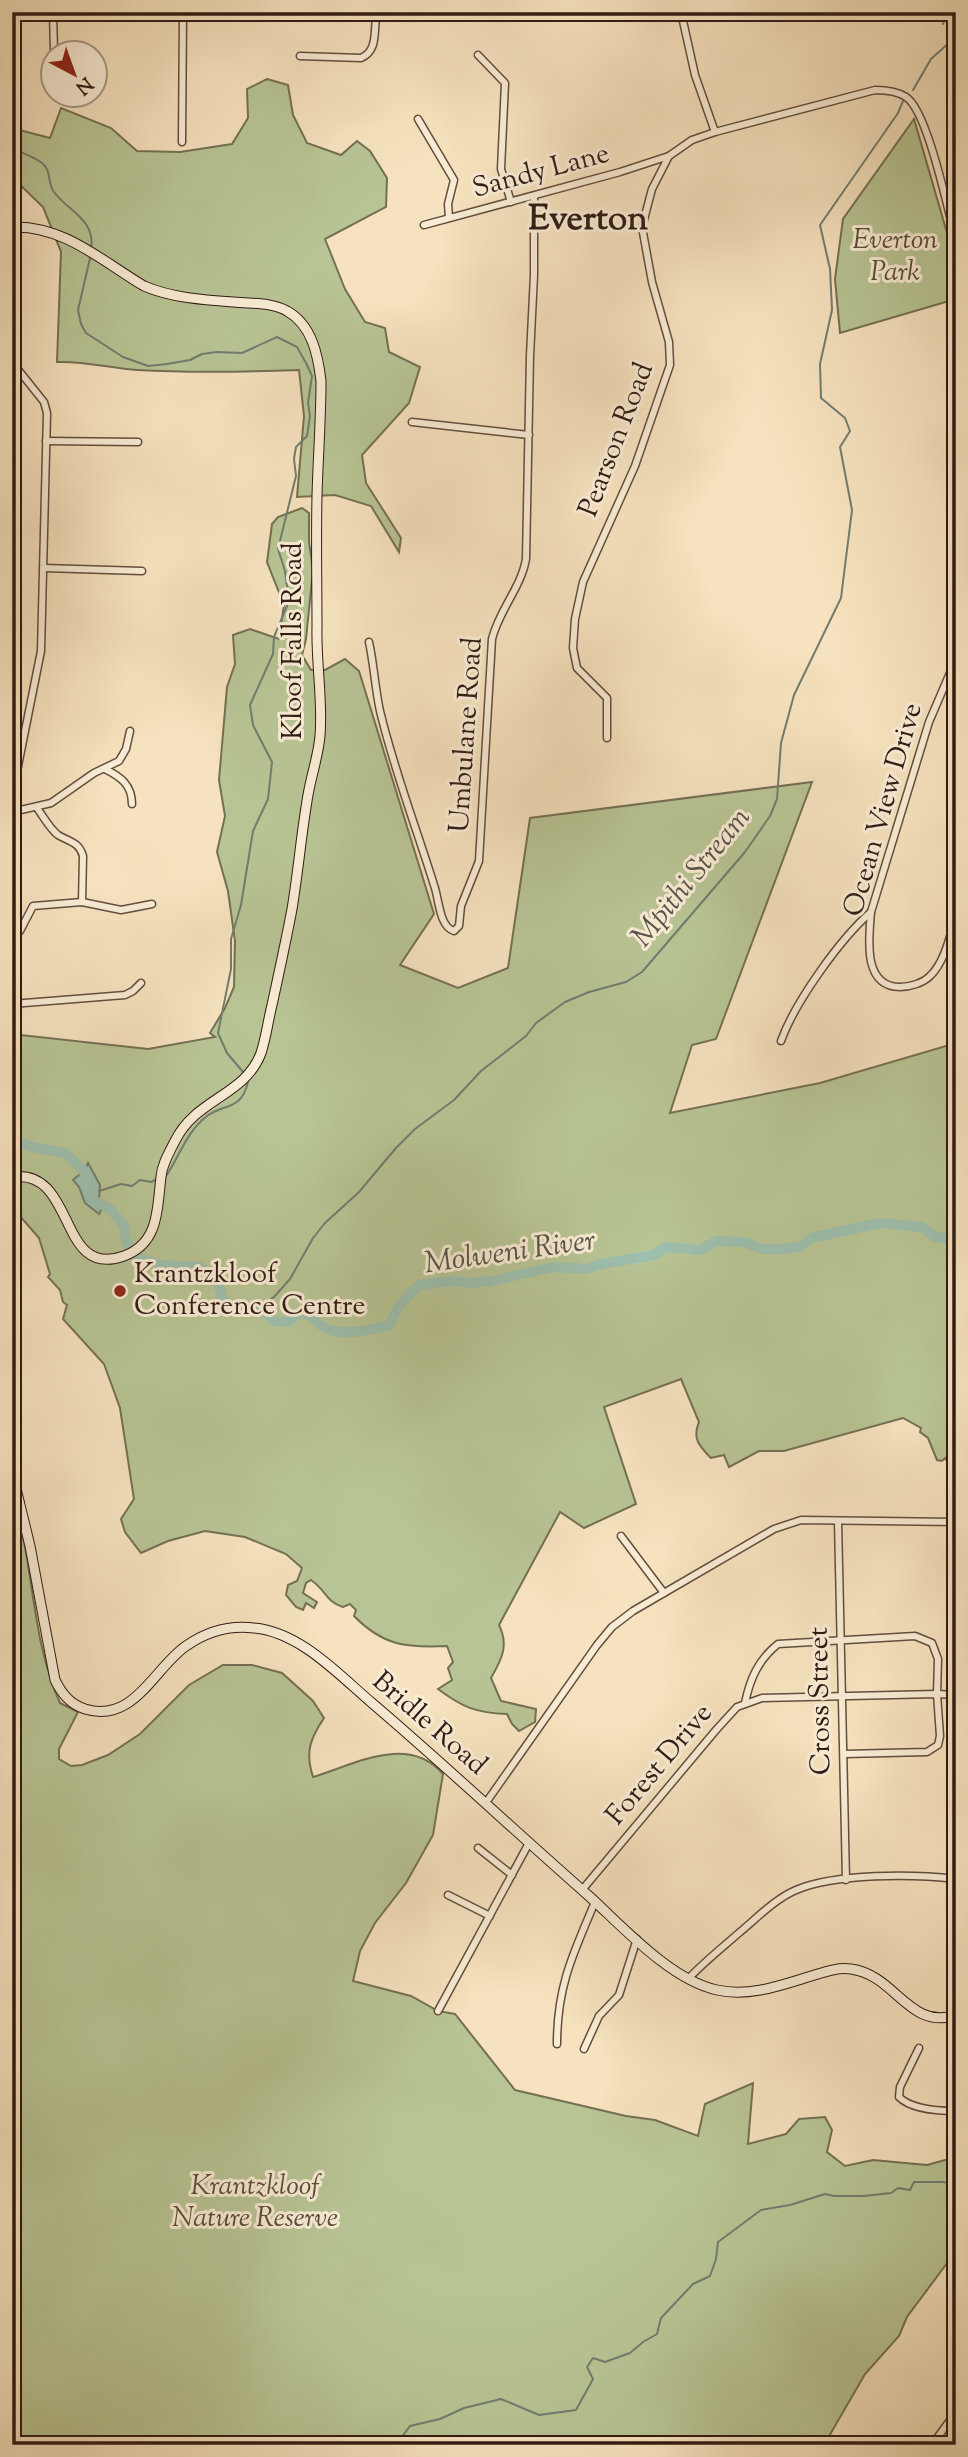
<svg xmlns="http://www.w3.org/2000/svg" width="968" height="2457" font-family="'Sorts Mill Goudy',serif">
  <rect width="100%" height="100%" fill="#f6e2be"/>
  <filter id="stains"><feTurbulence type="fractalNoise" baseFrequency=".00286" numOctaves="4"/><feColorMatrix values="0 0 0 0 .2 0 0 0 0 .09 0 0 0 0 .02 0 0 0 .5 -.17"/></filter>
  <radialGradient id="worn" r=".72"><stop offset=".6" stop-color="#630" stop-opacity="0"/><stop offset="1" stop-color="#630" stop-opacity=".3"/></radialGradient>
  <g fill="#b8c494" stroke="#747054" stroke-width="2">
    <path d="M267 79 288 85 293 115 307 143 341 155 357 141 370 151 387 178 386 207 325 239 345 289 365 322 385 328 389 352 420 367 409 403 362 455 366 483 401 538 399 552 371 506 335 495 297 497 304 416 299 370C245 372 191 373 137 370 110 368 85 361 57 362L61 252 43 207 12 177V128L50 138 61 108 111 128 137 151 180 152 232 144 248 118 247 89Z"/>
    <path d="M914 119 956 264V299L840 333 835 279 843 219Z"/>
    <path d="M302 508 309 513V542L313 570 306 639 302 655 311 670H325L345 659 359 671 434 914 400 965 458 988 508 968 530 818 812 782 716 1039 692 1045 670 1113 820 1083 956 1043V1466L948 1463 945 1458 942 1461 937 1460 928 1438 920 1432 921 1428 903 1418 784 1451H759L729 1467 724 1455 711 1458C699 1446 692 1438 699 1422L681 1379 604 1407 636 1504 584 1528 560 1512 499 1625C509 1645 502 1659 491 1678L501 1701 536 1709 535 1722 519 1731 512 1724 507 1714C476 1713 462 1707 438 1689L452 1680 448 1668 453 1662 447 1646C407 1648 383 1646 354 1616L356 1610 350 1604 343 1607C325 1601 327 1591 311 1580L306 1583 303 1593 317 1602 314 1608 306 1603 303 1610 296 1607 286 1595 288 1585 297 1581 302 1568 286 1554 245 1537 205 1531 168 1541 141 1553 125 1532 121 1519 134 1499 120 1408 104 1364 63 1319 67 1305 63 1302 60 1290 48 1277 50 1274 39 1238 12 1207V1034L148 1049 215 1037 210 1033 225 1008 234 987 235 941 228 891 217 852 225 816 219 780 227 687 235 664 233 635 250 629 279 639 284 605 267 562 272 524 278 517Z"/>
    <path d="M12 1495C35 1563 30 1637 60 1703L78 1712 59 1749V1759L71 1766 82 1765 108 1755 140 1734 189 1685 223 1665H252L282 1673 313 1701 324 1718C310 1739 305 1752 313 1777 354 1765 408 1733 443 1774L433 1835 406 1883 375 1923 360 1951 353 1981 411 1996 438 2011 455 2014 515 2090 626 2116 655 2120 698 2136 705 2104 753 2083 748 2144 786 2134 799 2119 825 2117 832 2130 827 2152 845 2166 873 2160 927 2165 956 2157V2251L907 2317 899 2336 865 2374 824 2445H12Z"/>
  </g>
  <path fill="#9dbfad" stroke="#717d70" stroke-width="2" d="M88 1163 100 1185 99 1199 101 1210 99 1214 85 1203 79 1187 73 1180 84 1171Z"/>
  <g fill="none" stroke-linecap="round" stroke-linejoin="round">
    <g stroke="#717d70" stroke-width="2">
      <path d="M943 24 948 12"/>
      <path d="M913 90 931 59 950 42"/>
      <path d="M12 148C22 153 33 156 42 163 52 171 47 183 54 192 69 212 96 220 91 249"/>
      <path d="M91 254 78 310 81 324 86 333 123 357 148 366 167 364 190 360 202 354 217 352 242 353 277 337 297 347 306 363 312 376 308 403 310 416 307 436 296 447 294 459 296 476 278 549 285 571 289 601 274 637 273 654 250 705 253 725 272 762 268 799 253 831 241 905 231 939V969L218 1033 227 1053 243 1072"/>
      <path d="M166 1176C179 1157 187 1131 207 1116 225 1103 241 1111 248 1082"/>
      <path d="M99 1191 121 1184 132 1186 140 1180 151 1182 157 1179"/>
      <path d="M261 1306 274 1297 290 1279 313 1238 325 1223 359 1192 396 1148 415 1129 454 1100 481 1071 526 1036 536 1023 565 1002 589 992 626 982 642 972 745 852 770 816 777 799 781 743 794 695 841 598 852 510 840 447 850 431 845 418 821 398 820 364 832 310 830 269 820 225 898 113 903 101"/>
      <path d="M64 2445C94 2435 124 2436 153 2445"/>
      <path d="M396 2445 410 2426 440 2419 464 2408 501 2399 539 2415 576 2410 593 2379 587 2367 593 2358 605 2362 630 2353 643 2342 657 2334 661 2318 693 2284 710 2276 716 2259 718 2242 761 2210 790 2205 825 2194 834 2196H864L891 2193 898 2188 910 2190 914 2182H942L956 2184"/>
    </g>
    <g stroke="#9dbfad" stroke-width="10">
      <path d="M12 1140 32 1147 65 1153 84 1171 86 1182"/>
      <path d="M92 1197 95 1201 110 1209 124 1226 126 1240 136 1257 160 1265 200 1267 218 1281 223 1301 236 1307 261 1306 274 1321 288 1322 305 1309C328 1342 353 1332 388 1326L400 1305 419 1285 452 1281 469 1283 492 1281 553 1267 587 1269 601 1264 654 1255 666 1247 700 1250 717 1241 744 1242 762 1249H782L800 1247 811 1238 880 1223 922 1227 935 1237 956 1239"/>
    </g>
    <g stroke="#624d3e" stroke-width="9">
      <g id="minor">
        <path d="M53 12 54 52"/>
        <path d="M478 55 505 83 501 169 511 202"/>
        <path d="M300 56 361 58C379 51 373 29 377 12"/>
        <path d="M418 119 454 180 448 204 449 218"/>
        <path d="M715 132 875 90C885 90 897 91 906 97 928 111 948 212 956 240"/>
        <path d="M182 142 183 12"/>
        <path d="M424 225 620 172 669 156"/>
        <path d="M12 362 44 402 47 413 41 651 12 796"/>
        <path d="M412 422 529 435"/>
        <path d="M46 441 138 442"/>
        <path d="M44 568 142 571"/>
        <path d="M369 642C374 665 375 688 380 711 394 770 416 827 434 885 439 898 439 927 454 931L459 926 461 906 479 861 492 639C499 610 521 588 526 559L530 356 534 275V196"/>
        <path d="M956 659 929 722 871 912C869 937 862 987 900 987 910 987 923 983 930 976 945 962 950 935 956 916"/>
        <path d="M607 738V698L577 668 573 648 575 619 583 582 635 466 670 365 669 342 652 282 642 227 652 189 669 156 692 140 715 132 695 75 681 12"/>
        <path d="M105 769C121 777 132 785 132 804"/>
        <path d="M37 808C43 816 50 829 58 835 70 842 79 842 83 856L82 902"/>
        <path d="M12 812 51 803 94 773 119 761 126 749 130 731"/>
        <path d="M20 931 33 906 82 902 121 910 152 904"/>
        <path d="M12 1004 125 995 133 991 141 983"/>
        <path d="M781 1041C795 1002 840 939 871 912"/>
        <path d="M838 1521 846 1880"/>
        <path d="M621 1536 664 1593"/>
        <path d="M745 1703C750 1679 758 1660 778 1644L915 1636 932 1643 938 1659 937 1694 940 1736 938 1745 927 1752 844 1754"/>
        <path d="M485 1804 597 1645 612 1627 633 1611 774 1529 801 1520 956 1522"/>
        <path d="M478 1848 512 1875"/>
        <path d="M582 1890 716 1730 737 1707 762 1698 937 1694 956 1695"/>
        <path d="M448 1895 490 1916"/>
        <path d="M688 1979C704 1962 723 1947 740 1932 758 1917 775 1899 796 1890 836 1873 913 1874 956 1879"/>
        <path d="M438 2011 529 1843"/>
        <path d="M557 2044C557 1986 573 1954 595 1902"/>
        <path d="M919 2048 900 2087 899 2097C911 2109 939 2111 956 2111"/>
        <path d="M584 2049 599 2016 619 1995 637 1939"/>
        <path d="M932 2445 956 2412"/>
      </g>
    </g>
    <g stroke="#301b14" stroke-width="11">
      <g id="secondary">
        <path d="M12 227C63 225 102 261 144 286 172 298 204 300 234 302 251 304 272 302 287 311 312 325 318 355 321 381 321 419 318 458 317 496 316 540 317 583 317 627 316 664 323 700 320 736 318 758 310 779 307 801 301 837 298 873 292 909 286 941 279 973 272 1005 268 1021 266 1038 261 1053 245 1096 196 1098 175 1141 169 1153 162 1164 161 1177 157 1207 160 1243 124 1256 57 1280 77 1168 12 1177"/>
        <path d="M12 1472 30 1546 55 1680C62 1694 70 1704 85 1709 134 1724 154 1668 186 1646 206 1632 230 1625 254 1628 300 1632 339 1675 372 1703 446 1766 517 1833 590 1897 624 1928 671 1980 717 1990 748 1997 779 1986 808 1977 822 1973 836 1967 851 1969 896 1975 909 2031 956 2015"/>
      </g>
    </g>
    <use href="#minor" stroke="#f9ecd5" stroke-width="6"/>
    <use href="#secondary" stroke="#f9ecd5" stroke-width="9"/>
  </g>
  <circle fill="#8f2418" stroke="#f9ecd5" stroke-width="2.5" cx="120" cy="1291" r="7"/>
  <g text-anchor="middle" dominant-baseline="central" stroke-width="6" stroke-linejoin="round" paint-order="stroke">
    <g font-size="28" fill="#301b14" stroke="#f9ecd5">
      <text transform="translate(541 172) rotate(-15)">Sandy Lane</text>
      <text transform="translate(617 440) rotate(-69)">Pearson Road</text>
      <text transform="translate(294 641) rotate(-90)">Kloof Falls Road</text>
      <text transform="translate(467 735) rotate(-86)">Umbulane Road</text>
      <text transform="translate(884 810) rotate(-74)">Ocean View Drive</text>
      <text transform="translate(821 1701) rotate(-91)">Cross Street</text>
      <text transform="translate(429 1724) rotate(41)">Bridle Road</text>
      <text transform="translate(660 1765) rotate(-50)">Forest Drive</text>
    </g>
    <g font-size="28" font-style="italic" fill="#594e3a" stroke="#f9ecd5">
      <text x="895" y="241">Everton<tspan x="895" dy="32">Park</tspan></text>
      <text x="255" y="2187">Krantzkloof<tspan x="255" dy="32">Nature Reserve</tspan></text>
    </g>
    <g font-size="28" fill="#301b14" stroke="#f9ecd5" text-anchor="start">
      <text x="134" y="1275">Krantzkloof<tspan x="134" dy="32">Conference Centre</tspan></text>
    </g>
    <g font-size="30" font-style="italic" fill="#56544a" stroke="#f9ecd5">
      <text transform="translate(692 878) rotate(-51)">Mpithi Stream</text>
      <text transform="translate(510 1253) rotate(-8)">Molweni River</text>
    </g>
    <g font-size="35" font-weight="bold" fill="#301b14" stroke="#f9ecd5">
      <text x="588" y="220">Everton</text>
    </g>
  </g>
  <rect width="968" height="2457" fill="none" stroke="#f6e2be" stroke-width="42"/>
  <rect x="14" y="14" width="940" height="2429" fill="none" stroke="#301b14" stroke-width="3.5"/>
  <rect x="21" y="21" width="926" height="2415" fill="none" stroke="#301b14" stroke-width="2"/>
  <g transform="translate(74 74) rotate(139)"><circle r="33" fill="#f9ecd5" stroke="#a99888" stroke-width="2"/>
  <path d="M0-5L12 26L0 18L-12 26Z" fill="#8f2418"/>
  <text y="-10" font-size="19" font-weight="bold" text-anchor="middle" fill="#301b14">N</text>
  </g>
  <rect width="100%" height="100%" filter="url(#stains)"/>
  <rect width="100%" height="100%" fill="url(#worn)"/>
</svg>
